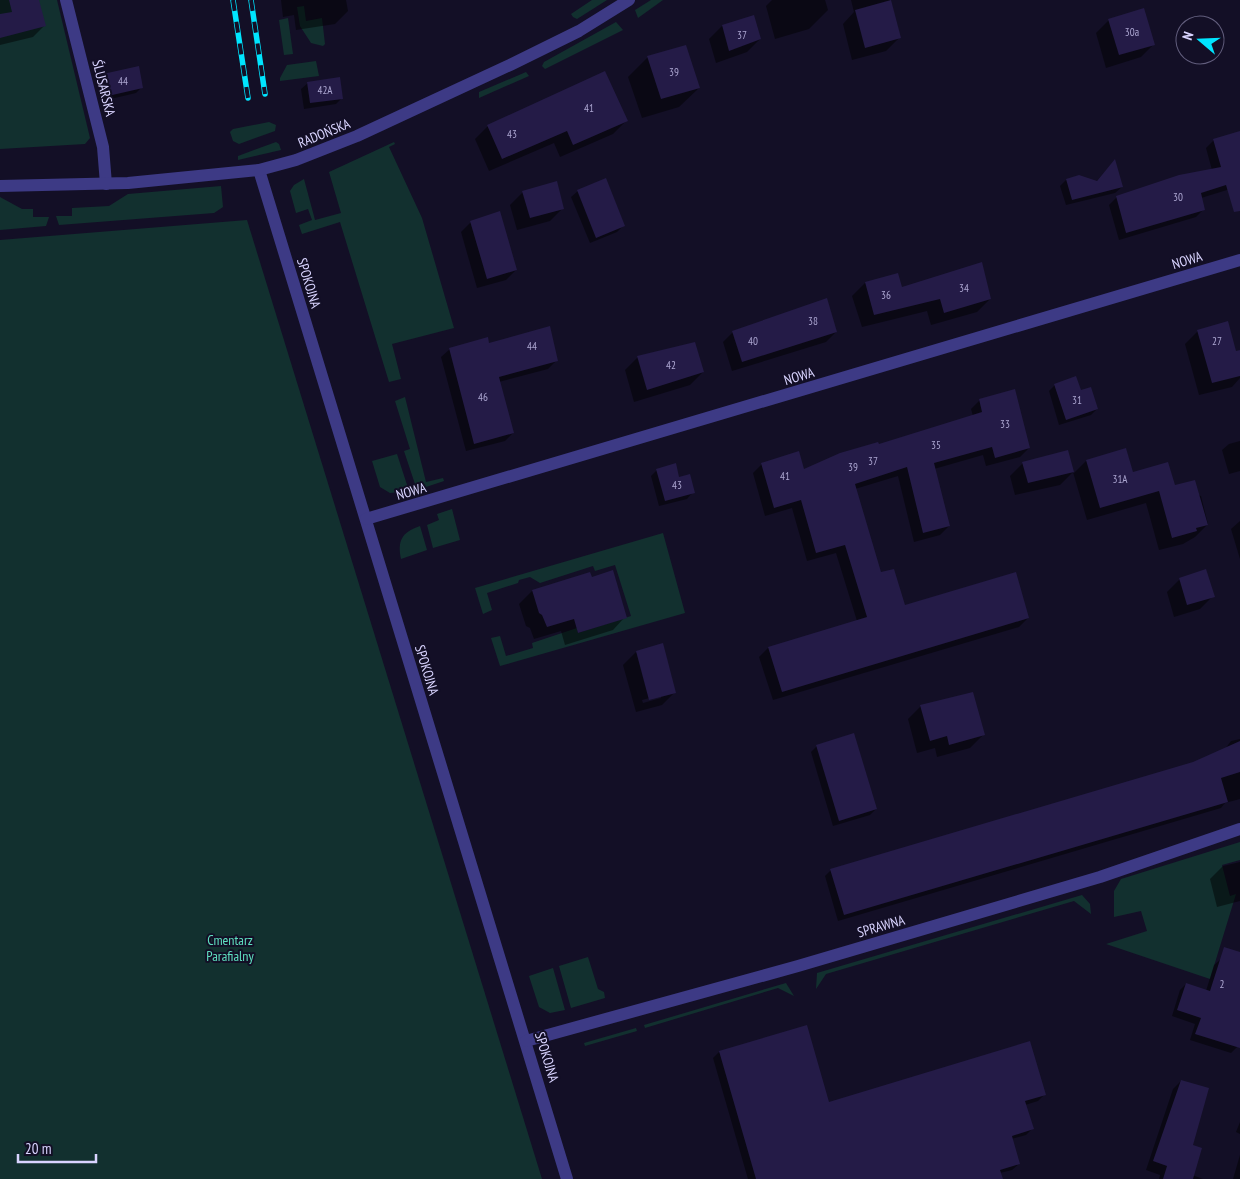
<svg xmlns="http://www.w3.org/2000/svg" width="1240" height="1179" font-family="'PT Sans Narrow',sans-serif">
  <rect width="100%" height="100%" fill="#130f26"/>
  <g fill="#12302f">
    <path d="M0 0H57L90 138 85 144 0 149Z"/>
    <path d="M592 0H607L577 19 573 17 571 14Z"/>
    <path d="M651 0H663L638 18 635 10Z"/>
    <path d="M304 6 306 21 322 18 325 44 323 46 311 43 300 26 297 7Z"/>
    <path d="M288 18 293 54 284 55 279 20Z"/>
    <path d="M616 22 623 30 545 69 542 66 544 62Z"/>
    <path d="M316 61 319 76 280 81V78L287 65Z"/>
    <path d="M526 72 529 76 479 98V92Z"/>
    <path d="M269 122 276 125 275 131 239 144 233 141 230 132 233 129Z"/>
    <path d="M276 142 279 144 281 150 238 160V156Z"/>
    <path d="M394 142 395 144 389 147 422 218 454 328 392 344 401 379 389 382 340 222 302 234 299 225 312 220 308 209 296 213 290 191 294 185 304 179 315 220 341 213 329 172Z"/>
    <path d="M221 186 223 207 214 213 59 225 56 216H72V208L109 206 128 194Z"/>
    <path d="M0 197 22 209H33V217H49L46 226 0 230Z"/>
    <path d="M247 220 542 1179H0V240Z"/>
    <path d="M405 397 426 482 443 478 444 481 417 490 404 451 410 449 395 401Z"/>
    <path d="M397 454 409 491 390 493 380 487 372 461Z"/>
    <path d="M452 509 460 540 433 548 427 525 439 520 437 514Z"/>
    <path d="M420 526 427 550 401 559C397 541 402 532 420 526Z"/>
    <path d="M663 533 685 613 500 666 491 638 500 636 506 656 533 648 532 643 577 628 578 633 631 616 615 565 595 571 593 566 540 583 530 577 519 580 518 583 487 593 492 610 483 614 475 588Z"/>
    <path d="M1240 842V860L1222 865 1230 896 1236 894 1210 979 1106 944 1147 931 1141 911 1114 917V891L1121 879Z"/>
    <path d="M1082 895 1090 904 1091 914 1074 901 826 974 816 989 817 973Z"/>
    <path d="M588 957 598 989 604 992 605 998 571 1008 559 966Z"/>
    <path d="M553 968 565 1010 550 1013 539 1007 529 976Z"/>
    <path d="M786 983 794 996 778 988 645 1028 644 1025Z"/>
    <path d="M636 1028 637 1031 585 1046 584 1043Z"/>
  </g>
  <g fill="#0007" fill-rule="evenodd">
    <path d="M0 0H38L44 26 33 37 0 45Z"/>
    <path d="M281 0H346L348 11 335 24 296 30 294 15 283 17Z"/>
    <path d="M772 0H825L828 10 809 29 775 39 766 6Z"/>
    <path d="M851 0H890L899 38 886 51 852 60 843 24 854 12Z"/>
    <path d="M753 17 760 39 747 52 716 63 709 39 722 26Z"/>
    <path d="M1109 20 1154 44 1141 57 1106 68 1096 33Z"/>
    <path d="M648 57 699 88 679 107 642 118 628 77Z"/>
    <path d="M103 75 142 87 136 93 102 101 97 81Z"/>
    <path d="M308 83 342 98 336 104 304 109 301 89Z"/>
    <path d="M626 121 613 134 560 157 554 143 489 171 475 139 488 126Z"/>
    <path d="M1240 133V186L1201 198 1204 209 1196 217 1119 240 1109 205 1117 197 1212 170 1206 148 1214 140Z"/>
    <path d="M1114 161 1122 187 1115 193 1066 205 1060 186 1066 180 1096 182Z"/>
    <path d="M578 191 623 226 617 232 590 243 571 197Z"/>
    <path d="M523 192 563 208 550 221 517 230 510 205Z"/>
    <path d="M471 222 516 270 506 280 477 288 461 232Z"/>
    <path d="M865 283 901 288 990 299 977 312 931 325 927 311 862 327 852 296Z"/>
    <path d="M1198 331 1240 356V378L1232 387 1199 395 1185 344Z"/>
    <path d="M733 332H836L826 342 732 371 723 342Z"/>
    <path d="M489 344 556 361 548 369 499 382 513 433 505 441 466 451 441 357 450 349Z"/>
    <path d="M638 357 703 372 690 385 634 402 625 370Z"/>
    <path d="M1055 385 1080 392 1097 409 1091 415 1059 425 1049 391Z"/>
    <path d="M980 400 1029 448 1020 457 986 466 983 455 934 469 949 526 940 535 914 542 898 476 855 489 880 574 904 607 1028 618 1019 627 773 700 759 657 768 648 857 621 836 553 807 561 792 508 765 516 753 473 762 464 803 471 973 416 971 409Z"/>
    <path d="M1240 441V471L1229 474 1222 450 1229 444Z"/>
    <path d="M1126 449 1133 474 1201 496 1208 524 1195 537 1183 544 1159 550 1146 503 1087 520 1073 472 1060 485 1015 495 1010 476 1023 463 1067 451 1073 474 1086 461Z"/>
    <path d="M657 470 678 478 693 492 687 499 659 506 651 476Z"/>
    <path d="M1240 521V559L1231 529Z"/>
    <path d="M591 578 625 617 613 630 565 645 561 631 534 639 530 628 526 626 519 604 532 591Z"/>
    <path d="M1180 579 1213 596 1200 609 1174 617 1167 592Z"/>
    <path d="M636 652 674 693 662 705 636 712 623 665ZM661 695V698L643 703 642 700Z"/>
    <path d="M921 706 983 735 970 748 937 757 935 748 917 753 908 719Z"/>
    <path d="M1240 739V799L1225 803 1221 808 838 921 825 876 831 870 1194 763 1225 749 1231 741Z"/>
    <path d="M817 746 876 809 870 815 833 826 811 752Z"/>
    <path d="M1240 862V901L1217 907 1210 879 1223 866Z"/>
    <path d="M1221 959 1240 966V1037L1237 1047 1231 1053 1190 1040 1195 1024 1172 1016 1180 990 1186 984 1206 991 1214 965Z"/>
    <path d="M719 1052 829 1103 1044 1095 1038 1101 1025 1105 1032 1129 1026 1135 1011 1139 1019 1164 1012 1170 1000 1173 1002 1179H748L713 1058Z"/>
    <path d="M1181 1081 1191 1146 1192 1175 1203 1179H1159L1160 1175 1146 1170 1173 1089Z"/>
    <path d="M1240 1122V1134L1236 1132Z"/>
    <path d="M1240 1155V1179H1233Z"/>
  </g>
  <g fill="#241b47">
    <path d="M9 0H39L46 26 0 38V14L12 12Z"/>
    <path d="M891 0 901 38 865 48 855 10Z"/>
    <path d="M1144 8 1155 45 1119 55 1108 19Z"/>
    <path d="M754 15 761 39 729 51 722 25Z"/>
    <path d="M686 45 700 88 661 99 647 56Z"/>
    <path d="M139 66 143 88 108 96 103 74Z"/>
    <path d="M605 71 628 121 573 145 567 131 502 159 487 125Z"/>
    <path d="M340 77 343 99 310 103 307 82Z"/>
    <path d="M1240 131V211L1234 212 1226 185 1201 193 1205 210 1126 233 1116 196 1179 175 1221 167 1213 139Z"/>
    <path d="M1115 159 1123 187 1072 200 1066 179 1079 175 1097 181Z"/>
    <path d="M606 178 625 226 596 238 577 190Z"/>
    <path d="M557 181 564 209 530 218 522 191Z"/>
    <path d="M500 211 517 270 487 279 470 221Z"/>
    <path d="M982 262 991 299 944 313 940 299 874 315 865 282 898 273 902 287Z"/>
    <path d="M827 298 837 332 742 362 732 331Z"/>
    <path d="M1228 321 1236 351 1240 350V376L1212 383 1197 330Z"/>
    <path d="M550 326 558 361 499 377 514 433 474 444 449 348 488 337 489 343Z"/>
    <path d="M695 342 704 372 647 390 637 356Z"/>
    <path d="M1076 376 1081 390 1091 387 1098 409 1066 420 1054 384Z"/>
    <path d="M1015 389 1030 448 995 458 992 447 934 463 950 526 923 533 907 467 855 484 881 572 894 569 905 605 1016 572 1029 618 782 692 768 647 867 617 845 545 816 553 801 500 774 508 761 463 799 451 804 469 840 453 878 442 879 444 982 412 979 399Z"/>
    <path d="M1126 448 1133 472 1168 462 1175 485 1195 480 1208 525 1196 528 1197 531 1172 538 1159 491 1100 508 1086 460Z"/>
    <path d="M1068 450 1074 472 1028 483 1022 462Z"/>
    <path d="M676 463 679 477 690 474 695 493 665 501 656 469Z"/>
    <path d="M1206 569 1215 597 1187 605 1179 578Z"/>
    <path d="M613 570 627 618 578 633 574 619 547 627 542 615 539 613 532 590 590 572 592 577Z"/>
    <path d="M663 643 676 693 649 700 636 651Z"/>
    <path d="M973 692 985 735 949 745 947 736 930 741 920 705Z"/>
    <path d="M854 733 877 809 839 821 816 745Z"/>
    <path d="M1240 741V772L1221 778 1228 802 844 915 830 869 1193 762Z"/>
    <path d="M1224 947 1240 952V1048L1195 1034 1201 1018 1177 1010 1186 983 1210 991Z"/>
    <path d="M807 1025 829 1102 1030 1041 1046 1095 1025 1101 1034 1129 1012 1136 1020 1164 1000 1170 1003 1179H756L719 1051Z"/>
    <path d="M1181 1080 1209 1088 1193 1145 1202 1148 1193 1179H1163L1167 1166 1153 1161Z"/>
  </g>
  <g fill="none" stroke-linecap="round" stroke-linejoin="round">
    <g stroke="#3d3a85" stroke-width="12">
      <path d="M66 0 103 147 106 184"/>
      <path d="M259 170 567 1179"/>
      <path d="M0 186 128 183 259 170 296 160 357 136 510 65 579 31 629 0"/>
      <path d="M366 519 1240 260"/>
      <path d="M526 1041 798 966 1100 877 1240 829"/>
    </g>
    <g stroke="#00e5ff" stroke-width="5.5">
      <g id="rail">
        <path d="M233 0 248 98"/>
        <path d="M251 0 265 94"/>
      </g>
    </g>
    <use href="#rail" stroke="#130f26" stroke-width="4" stroke-dasharray="11" stroke-linecap="butt"/>
  </g>
  <g text-anchor="middle" dominant-baseline="central" stroke-width="4" stroke-linejoin="round" paint-order="stroke">
    <g font-size="11" fill="#aca6d1">
      <text x="1132" y="32">30a</text>
      <text x="742" y="35">37</text>
      <text x="674" y="72">39</text>
      <text x="123" y="81">44</text>
      <text x="325" y="90">42A</text>
      <text x="589" y="108">41</text>
      <text x="512" y="134">43</text>
      <text x="1178" y="197">30</text>
      <text x="964" y="288">34</text>
      <text x="886" y="295">36</text>
      <text x="813" y="321">38</text>
      <text x="753" y="341">40</text>
      <text x="1217" y="341">27</text>
      <text x="532" y="346">44</text>
      <text x="671" y="365">42</text>
      <text x="483" y="397">46</text>
      <text x="1077" y="400">31</text>
      <text x="1005" y="424">33</text>
      <text x="936" y="445">35</text>
      <text x="873" y="461">37</text>
      <text x="853" y="467">39</text>
      <text x="785" y="476">41</text>
      <text x="1120" y="479">31A</text>
      <text x="677" y="485">43</text>
      <text x="1222" y="984">2</text>
    </g>
    <g font-size="14" fill="#d9d4ff" stroke="#130f26">
      <text transform="translate(104 88) rotate(76)">ŚLUSARSKA</text>
      <text transform="translate(324 133) rotate(-22)">RADOŃSKA</text>
      <text transform="translate(1187 260) rotate(-17)">NOWA</text>
      <text transform="translate(309 283) rotate(73)">SPOKOJNA</text>
      <text transform="translate(799 376) rotate(-17)">NOWA</text>
      <text transform="translate(411 491) rotate(-16)">NOWA</text>
      <text transform="translate(427 670) rotate(73)">SPOKOJNA</text>
      <text transform="translate(881 926) rotate(-16)">SPRAWNA</text>
      <text transform="translate(547 1057) rotate(73)">SPOKOJNA</text>
    </g>
    <g font-size="14" fill="#5fe0c0" stroke="#130f26">
      <text x="230" y="940">Cmentarz<tspan x="230" dy="16">Parafialny</tspan></text>
    </g>
  </g>
  <g transform="translate(1200 40) rotate(289)"><circle r="24" fill="#130f26" stroke="#625e7d"/>
  <path d="M0-4L9 19L0 12L-9 19Z" fill="#00e5ff"/>
  <text y="-8" font-size="14" font-weight="bold" text-anchor="middle" fill="#d9d4ff">N</text>
  </g>
  <path d="M18 1154v8h78v-8" fill="none" stroke="#d9d4ff" stroke-width="2.5"/>
  <text x="25" y="1154" font-size="15" fill="#d9d4ff" stroke="#130f26" stroke-width="4" paint-order="stroke">20 m</text>
</svg>
